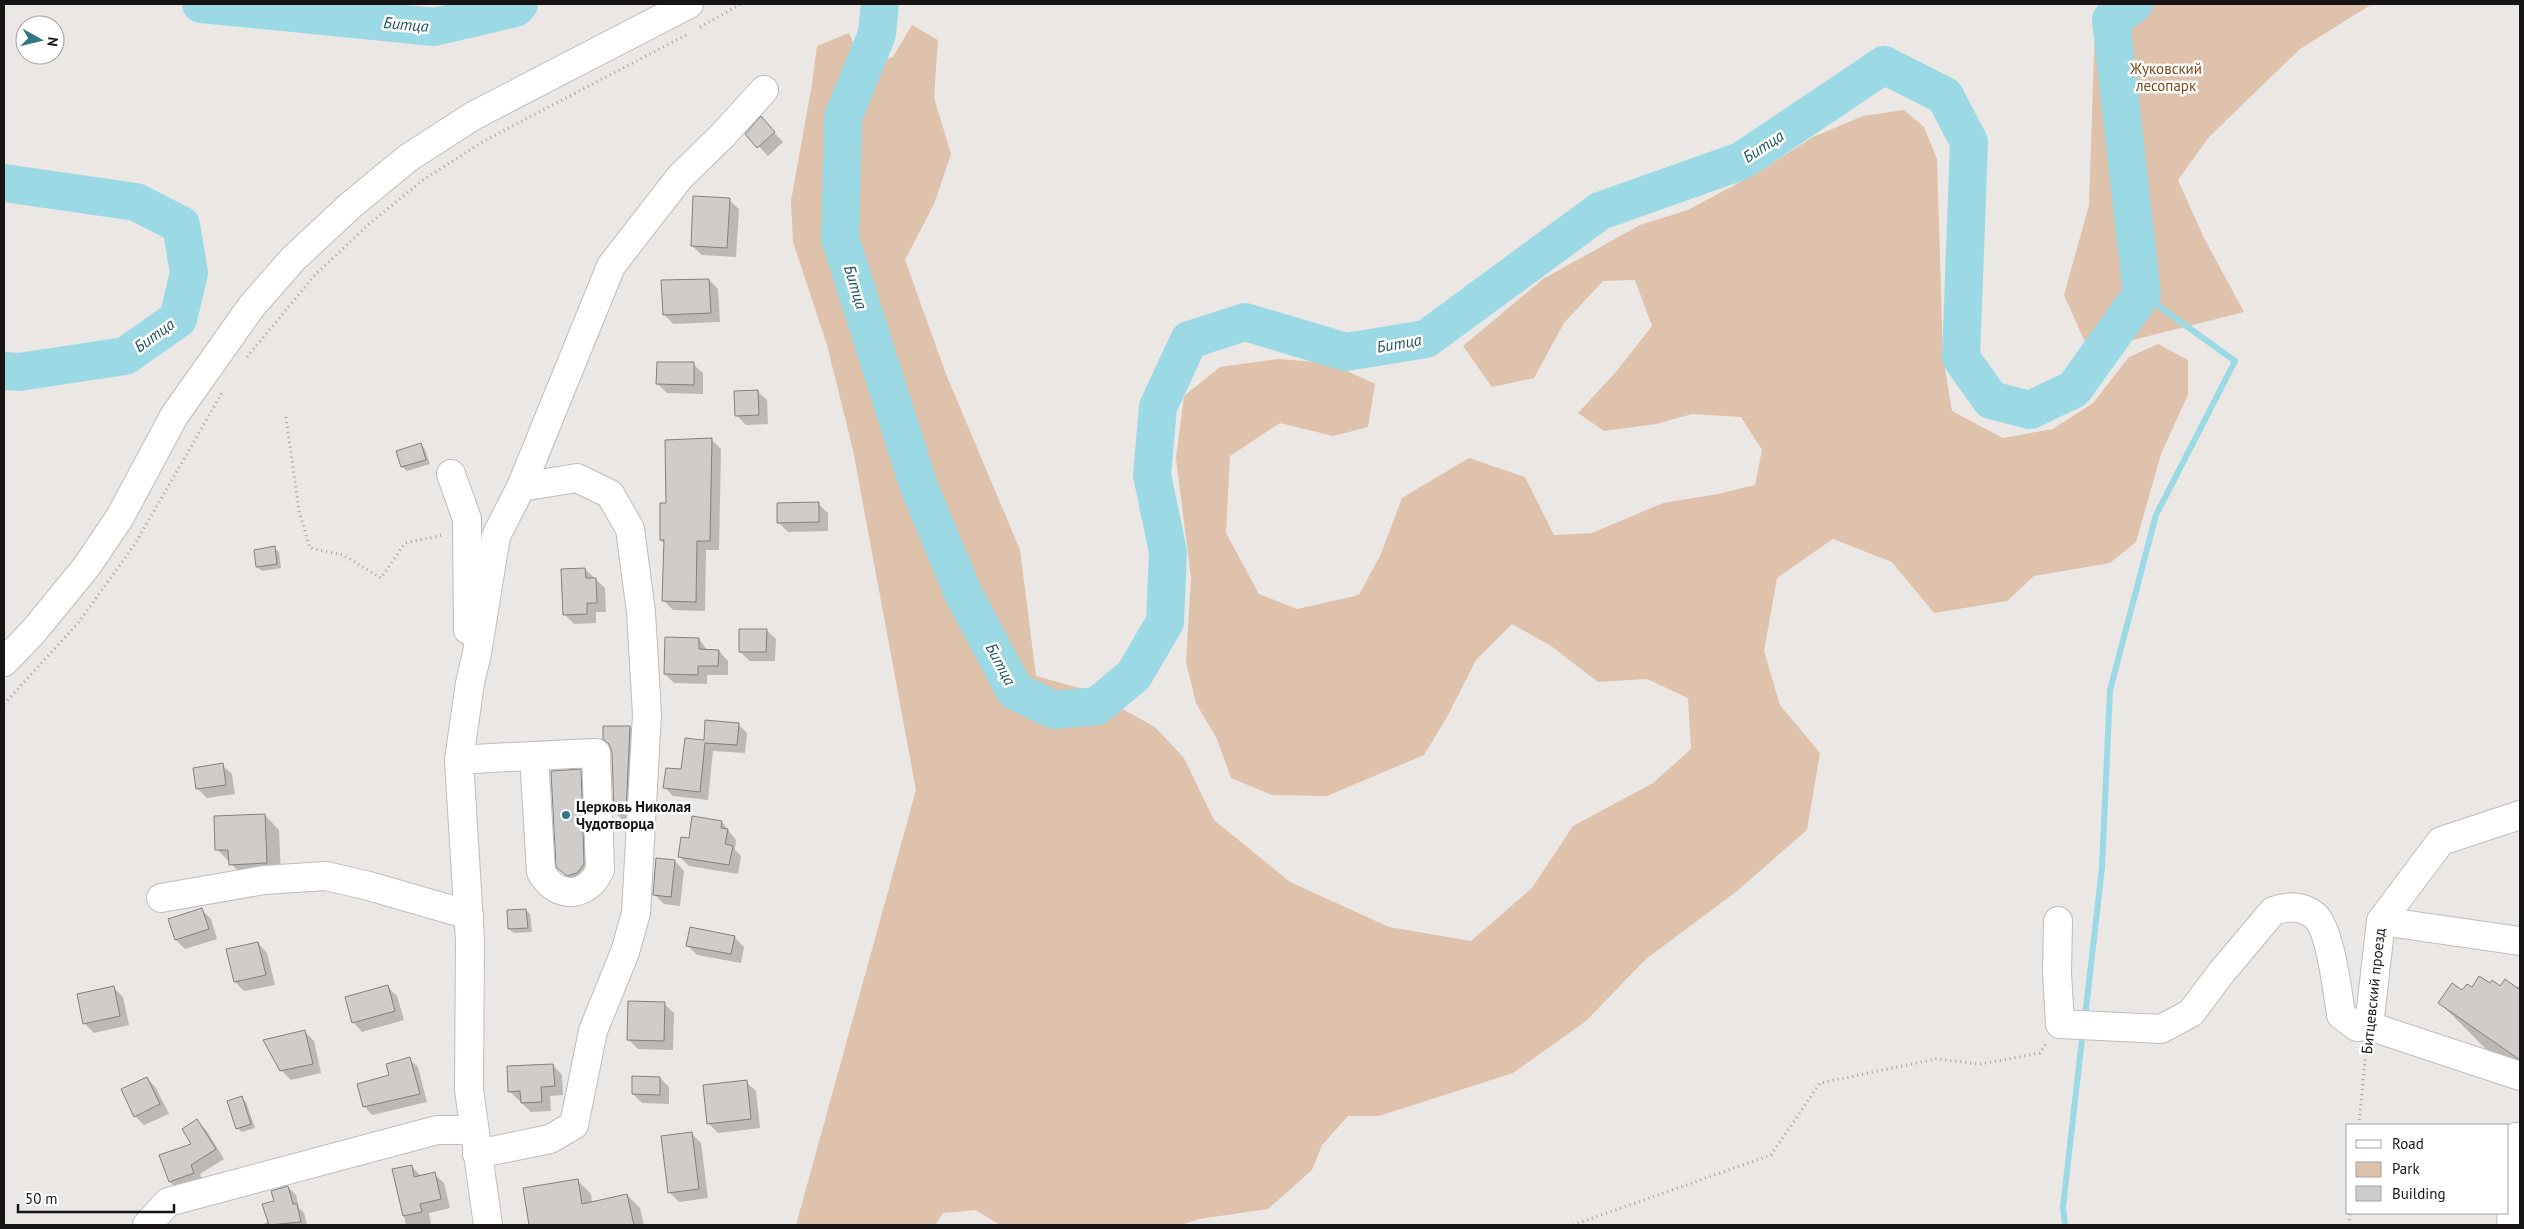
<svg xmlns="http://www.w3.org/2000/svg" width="2524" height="1229" font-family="'PT Sans',sans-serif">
  <rect width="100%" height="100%" fill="#eae7e4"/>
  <g fill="#dfc2ab">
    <path d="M2098 4H2372L2300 49 2209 137 2178 180 2204 238 2244 312 2089 351 2064 295 2089 205 2095 22Z"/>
    <path d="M912 25 938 40 934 98 951 154 934 204 905 260 946 374 1020 550 1036 676 1090 691 1155 727 1184 758 1214 820 1290 882 1389 927 1471 941 1532 888 1573 826 1653 783 1691 749 1688 698 1647 679 1598 682 1551 646 1512 624 1476 660 1447 717 1424 755 1327 796 1272 795 1231 778 1217 739 1196 703 1186 662 1191 578 1176 458 1184 396 1220 367 1278 359 1330 363 1375 384 1368 427 1333 436 1280 423 1230 456 1226 533 1259 594 1297 609 1359 595 1381 554 1402 498 1469 458 1525 477 1554 535 1592 533 1663 503 1718 494 1755 485 1762 450 1741 417 1692 414 1656 424 1604 431 1578 413 1615 373 1652 326 1635 280 1603 281 1564 323 1534 378 1492 387 1463 346 1543 279 1640 225 1688 210 1757 173 1813 137 1863 116 1904 110 1924 127 1937 159 1943 357 1952 411 2003 438 2053 429 2093 403 2129 357 2158 344 2188 360V395L2161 454 2136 542 2110 563 2034 576 2007 601 1934 613 1892 562 1833 539 1777 578 1764 651 1780 705 1820 753 1807 830 1737 891 1646 959 1586 1021 1513 1073 1379 1116H1348L1322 1145 1312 1170 1268 1209 1199 1219 1181 1225H1000L976 1210 943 1213 935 1225H796L916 790 853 450 827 345 793 242 791 201 812 84 817 46 849 33 864 68 893 57Z"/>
  </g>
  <g fill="#0003">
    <path d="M770 128 783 142 768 156 747 134Z"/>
    <path d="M729 200 739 209 736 257 702 255 692 246Z"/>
    <path d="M709 280 718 289 720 322 673 324 664 314Z"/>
    <path d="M693 364 703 373V394L667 393 658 384Z"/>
    <path d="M757 391 767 400 768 424 746 425 737 416Z"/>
    <path d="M712 440 721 449 719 550H706L705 611 673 610 664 601 665 544 661 540 668 504Z"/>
    <path d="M420 444 425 449 430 464 407 471 402 467 398 451Z"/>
    <path d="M818 504 828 513V531L788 532 778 522Z"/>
    <path d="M274 548 279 552 281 568 262 571 257 567Z"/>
    <path d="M585 569 605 588 606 612H596V623L574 624 564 614Z"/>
    <path d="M766 630 776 639 775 661H750L740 652Z"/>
    <path d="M699 639 708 651H719L728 661V675H707V684L674 683 665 674Z"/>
    <path d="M738 724 747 733 745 753 713 751 708 800 673 796 665 788 682 771 705 741Z"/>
    <path d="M630 727 639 737 635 822H624L615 812Z"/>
    <path d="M222 765 232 774 235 794 207 798 198 789Z"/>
    <path d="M580 771 600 790 584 893 558 866Z"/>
    <path d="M265 815 279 830 281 877 245 878 217 849Z"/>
    <path d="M722 822 736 840 735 850 741 856 738 874 689 866 679 856 690 840Z"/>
    <path d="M657 859 675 861 684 871 680 906 664 904 654 894Z"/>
    <path d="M202 910 211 919 217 939 185 949 176 940Z"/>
    <path d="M526 910 530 914 532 932 514 933 509 929Z"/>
    <path d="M734 937 744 947 741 963 697 955 687 945Z"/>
    <path d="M258 943 267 953 275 985 244 991 235 982Z"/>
    <path d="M2490 985 2500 988 2516 989 2518 986 2520 987V1076L2498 1061 2440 1003 2472 989Z"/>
    <path d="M387 986 397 996 404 1020 362 1032 353 1022Z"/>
    <path d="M114 988 123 997 129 1025 94 1033 84 1023Z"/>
    <path d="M664 1004 674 1013 673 1050 638 1049 628 1039Z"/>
    <path d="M305 1032 314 1041 321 1073 291 1080 281 1070Z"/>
    <path d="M409 1059 418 1067 427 1102 372 1115 364 1106 390 1076Z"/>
    <path d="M553 1065 562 1075 563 1095 550 1096 551 1111 531 1112 509 1091Z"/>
    <path d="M147 1078 156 1088 169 1114 144 1125 135 1116Z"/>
    <path d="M660 1078 669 1087V1104L642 1103 633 1094Z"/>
    <path d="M746 1082 756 1091 760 1128 718 1133 708 1123Z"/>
    <path d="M241 1097 246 1102 255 1128 242 1132 237 1128Z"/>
    <path d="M197 1121 206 1130 224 1159 200 1174 203 1183 179 1191 170 1182 193 1144Z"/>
    <path d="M691 1133 701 1143 708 1198 679 1202 669 1192Z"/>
    <path d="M411 1166 421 1176 434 1174 444 1183 450 1208 429 1213 431 1225H406L393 1170Z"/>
    <path d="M577 1180 591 1194 592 1203 627 1195 640 1208 644 1225H530L524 1189Z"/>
    <path d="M288 1187 296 1195 299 1208 304 1213 307 1225H262L269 1221 276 1202Z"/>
  </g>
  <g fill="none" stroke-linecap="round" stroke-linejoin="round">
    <g stroke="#9bdae5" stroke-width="6">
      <path d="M2085 1018 2102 867 2110 690 2156 515 2235 361 2142 294"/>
      <path d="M2065 1225 2063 1207 2083 1030"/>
    </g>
    <g stroke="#9bdae5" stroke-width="38">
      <path d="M201 4 434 27 515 8 519 4"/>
      <path d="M880 4 877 34 843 117 840 238 918 484 963 593 1015 691 1054 710 1097 706 1134 675 1165 622 1168 552 1152 475 1158 407 1189 340 1245 322 1346 352 1426 339 1600 211 1741 161 1884 65 1945 96 1969 142 1961 358 1991 400 2030 410 2074 389 2142 294 2111 20 2134 4"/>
      <path d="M4 183 136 202 181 225 189 273 178 319 125 356 19 372 4 371"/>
    </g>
  </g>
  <g fill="#cfccc9" stroke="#84807e">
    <path d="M761 116 775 132 757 148 745 134Z"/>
    <path d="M693 196 730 198 727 248 691 246Z"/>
    <path d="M709 279 711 313 663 315 661 280Z"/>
    <path d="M657 362H694V385L656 384Z"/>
    <path d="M758 390 759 415 735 416 734 391Z"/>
    <path d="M712 438 710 541H697L696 602 662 601 664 540H660V503H666L665 440Z"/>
    <path d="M421 443 426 460 401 467 396 451Z"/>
    <path d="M819 502V522L777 523V503Z"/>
    <path d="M275 546 277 564 256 567 254 550Z"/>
    <path d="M585 568 586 578H596L597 603H587V614L563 615 561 569Z"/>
    <path d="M739 629H767L766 652H739Z"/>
    <path d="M665 637 699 638V649L719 650 718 666H698V675L664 674Z"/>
    <path d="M705 720 739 723 737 745 705 743 700 792 663 788 666 768 681 769 685 738 704 740Z"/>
    <path d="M603 726H630L626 813H614L612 752 609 744 603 739Z"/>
    <path d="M223 763 226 785 196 789 193 768Z"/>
    <path d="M581 769 584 864 577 873 567 876 556 867 551 771Z"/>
    <path d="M265 814 267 863 229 865 228 850H215L214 816Z"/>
    <path d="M692 816 722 821 721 828 728 829 725 844 733 846 729 865 678 857 681 837 689 838Z"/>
    <path d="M656 858 675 860 671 897 653 895Z"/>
    <path d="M202 908 209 929 175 940 168 919Z"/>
    <path d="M526 909 528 928 508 929 507 910Z"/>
    <path d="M690 927 735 936 731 954 686 946Z"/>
    <path d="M258 942 266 975 234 982 226 949Z"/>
    <path d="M2479 976 2490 983 2492 980 2500 986 2505 979 2520 990V1060L2438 1003 2452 983 2462 990 2467 984 2472 987Z"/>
    <path d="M388 985 395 1011 352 1023 345 997Z"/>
    <path d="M114 986 120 1016 83 1024 77 994Z"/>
    <path d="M628 1001 665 1002 664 1041 627 1040Z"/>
    <path d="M305 1030 313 1064 280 1071 263 1040Z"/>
    <path d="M410 1057 420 1094 363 1107 357 1084 389 1075 386 1064Z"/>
    <path d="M553 1064 555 1086 541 1087 542 1102 521 1103 520 1091 508 1092 507 1066Z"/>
    <path d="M632 1076 660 1077V1095L632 1094Z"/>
    <path d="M147 1077 160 1104 134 1117 121 1089Z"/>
    <path d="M747 1080 751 1119 707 1124 703 1085Z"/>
    <path d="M242 1096 251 1124 236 1129 227 1101Z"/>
    <path d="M197 1119 216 1149 191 1165 194 1173 169 1182 159 1155 191 1144 182 1129Z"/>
    <path d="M692 1132 699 1189 668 1193 661 1136Z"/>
    <path d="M412 1165 414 1177 435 1172 441 1199 420 1204 422 1212 403 1216 392 1169Z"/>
    <path d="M578 1179 582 1204 627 1194 634 1225H529L523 1188Z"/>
    <path d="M288 1186 293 1204H297L301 1222 269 1225 262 1204 274 1201 271 1191Z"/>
  </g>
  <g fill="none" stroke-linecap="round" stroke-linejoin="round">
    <g stroke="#c0bcba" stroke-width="30">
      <g id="minor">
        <path d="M451 474 467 519 468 630"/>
        <path d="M4 662 33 632 87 566 120 517 174 416 251 307 293 259 351 205 408 158 473 116 689 4"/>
        <path d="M459 760C505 757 550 755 596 753L600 870C587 898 557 900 541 872L534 756"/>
        <path d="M161 898 264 880 326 876 369 886 469 915"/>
        <path d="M2058 921 2057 973 2060 1024 2161 1029 2191 1013 2221 973 2273 911C2287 906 2301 905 2314 915 2330 927 2338 994 2341 1015L2357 1027 2369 1026 2520 1076"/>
        <path d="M2381 921 2520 941"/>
        <path d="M2369 1026 2381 921 2441 841 2520 815"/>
        <path d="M477 1154 550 1139 574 1125 593 1031 625 952 636 913 647 714 641 612 630 529 610 494 577 478 521 487"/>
        <path d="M147 1225 168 1202 437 1130H474"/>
        <path d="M488 1225 469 1090 470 940 459 760 470 683 477 653 496 536 521 487 611 266 680 177 722 136 764 90"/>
        <path d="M2511 1225 2516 1137H2520"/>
      </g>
    </g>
    <g stroke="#a4a19f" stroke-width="3" stroke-dasharray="1 4" stroke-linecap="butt">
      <path d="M700 27 741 4"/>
      <path d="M247 357 315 275 368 225 423 180 484 141 688 34"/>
      <path d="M286 417 299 511 310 548 343 555 381 578 405 543 443 535"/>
      <path d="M4 704 79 622 135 544 223 391"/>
      <path d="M2359 1125 2366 1049"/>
      <path d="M1573 1225 1771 1155 1820 1083 1936 1059 1981 1064 2040 1053 2047 1042"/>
      <path d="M2349 1225 2350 1213"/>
    </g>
    <use href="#minor" stroke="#fff" stroke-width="28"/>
  </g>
  <circle fill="#327884" stroke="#fff" stroke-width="2" cx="566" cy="815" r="5"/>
  <g text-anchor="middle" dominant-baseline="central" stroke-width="5" stroke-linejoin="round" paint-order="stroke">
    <g font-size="15" fill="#7d4816" stroke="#fff">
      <text x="2166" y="68">Жуковский<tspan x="2166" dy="17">лесопарк</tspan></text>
    </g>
    <g font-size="15" font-weight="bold" fill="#161414" stroke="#fff" text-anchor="start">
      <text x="576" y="806">Церковь Николая<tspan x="576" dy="17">Чудотворца</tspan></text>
    </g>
    <g font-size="15" fill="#161414" stroke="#fff">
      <text transform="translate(2373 991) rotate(-84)">Битцевский проезд</text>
    </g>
    <g font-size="16" font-style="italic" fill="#1d525b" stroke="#fff">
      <text transform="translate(406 24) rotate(5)">Битца</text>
      <text transform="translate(1763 146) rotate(-33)">Битца</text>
      <text transform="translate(856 287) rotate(73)">Битца</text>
      <text transform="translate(154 335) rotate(-36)">Битца</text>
      <text transform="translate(1399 343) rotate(-10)">Битца</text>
      <text transform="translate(1001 664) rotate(62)">Битца</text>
    </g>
  </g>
  <rect width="2524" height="1229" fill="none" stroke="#161414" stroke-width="10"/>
  <rect x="2346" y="1124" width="162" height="90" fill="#ffffff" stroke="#a2a1a1"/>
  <rect x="2356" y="1140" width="25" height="8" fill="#ffffff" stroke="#a2a1a1"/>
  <text x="2392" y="1149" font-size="15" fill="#161414">Road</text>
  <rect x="2356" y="1162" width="25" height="15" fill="#dfc2ab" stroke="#a2a1a1"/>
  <text x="2392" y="1174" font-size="15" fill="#161414">Park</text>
  <rect x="2356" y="1186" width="25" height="15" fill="#cfccc9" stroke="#a2a1a1"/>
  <text x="2392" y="1199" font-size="15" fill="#161414">Building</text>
  <g transform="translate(40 40) rotate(98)"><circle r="24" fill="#ffffff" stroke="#a2a1a1"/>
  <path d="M0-4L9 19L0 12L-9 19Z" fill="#327884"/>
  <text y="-8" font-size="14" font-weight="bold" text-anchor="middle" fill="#161414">N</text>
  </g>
  <path d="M18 1204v8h156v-8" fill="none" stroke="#161414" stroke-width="2.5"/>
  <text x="25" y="1204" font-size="15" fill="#161414" stroke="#ffffff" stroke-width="4" paint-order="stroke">50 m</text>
</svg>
